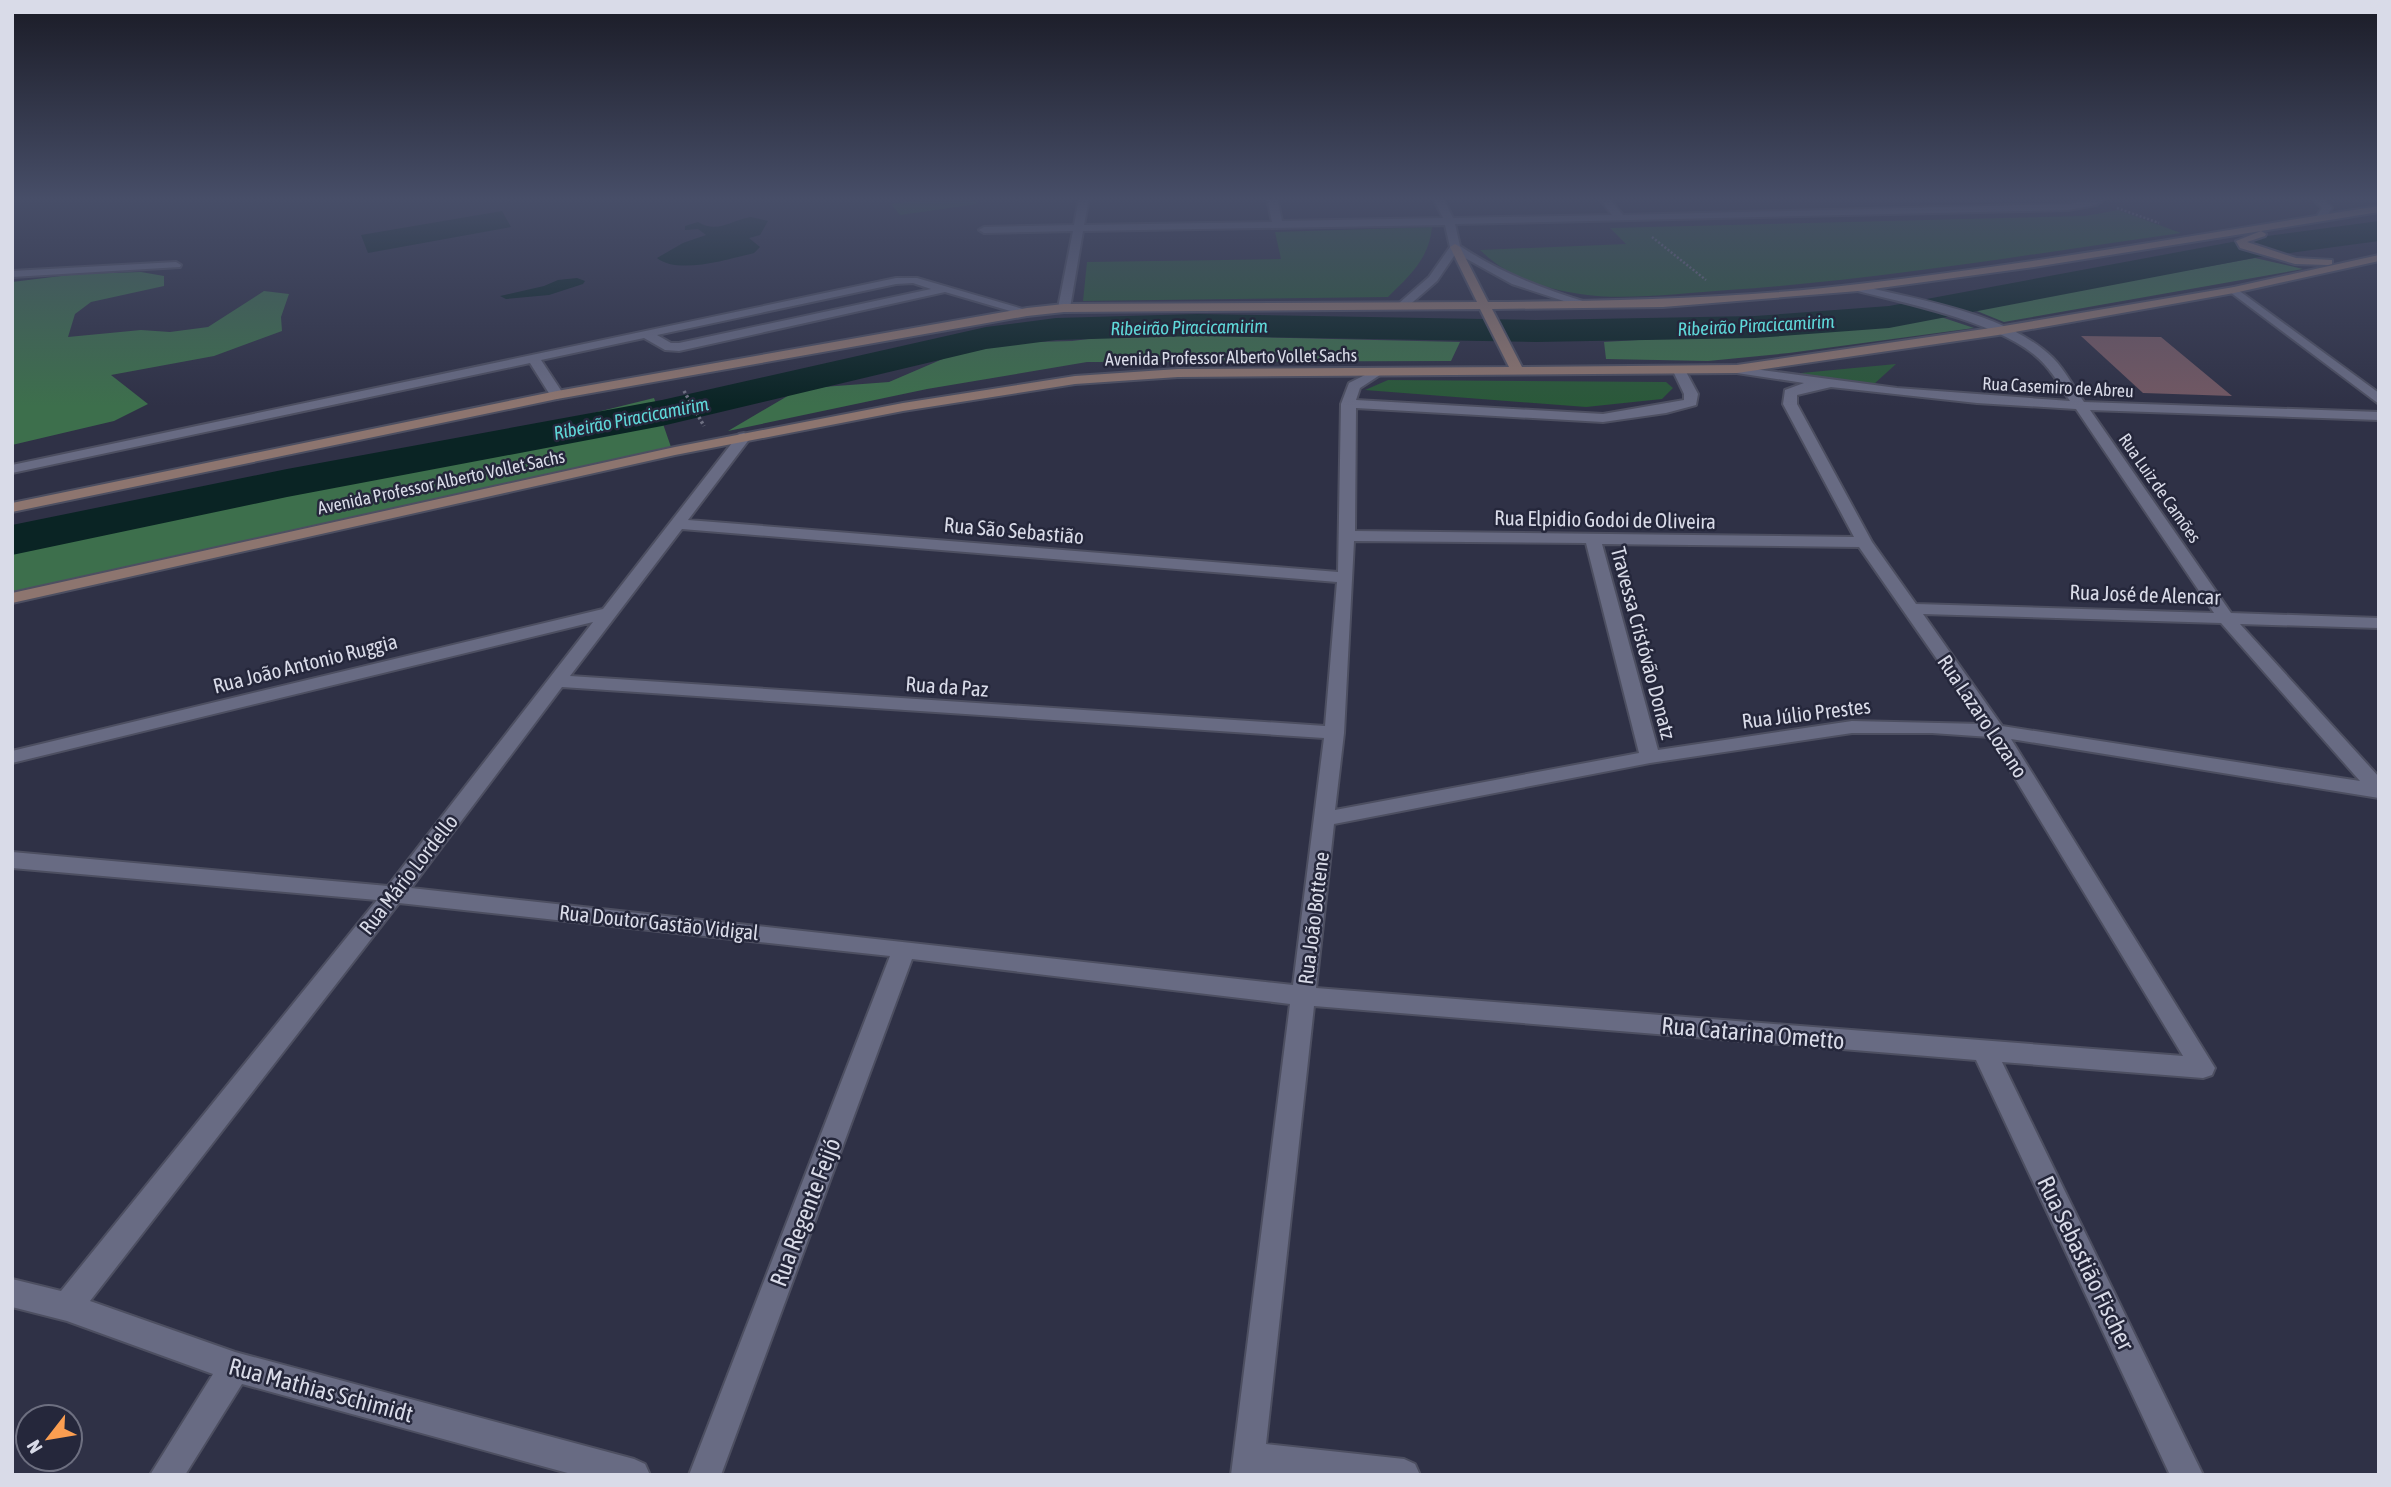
<svg xmlns="http://www.w3.org/2000/svg" width="2391" height="1487" font-family="'Asap Condensed',sans-serif">
  <rect width="100%" height="100%" fill="#2f3146"/>
  <g fill="#2a5939">
    <path d="M936 198H971L978 204 900 215 891 204Z"/>
    <path d="M2118 210 2181 233C2030 254 1880 280 1728 290 1684 293 1623 301 1580 294 1543 289 1506 276 1480 250L1626 244 1610 228 2085 216Z"/>
    <path d="M1432 227C1429 259 1410 275 1388 297L1083 301 1087 262 1281 259 1275 232Z"/>
    <path d="M1896 364 1874 384 1791 374Z"/>
    <path d="M1388 380 1666 382 1673 388 1662 399 1586 407 1365 390Z"/>
  </g>
  <g fill="#3d6f4c">
    <path d="M2255 258 2303 269 2004 322 1972 309Z"/>
    <path d="M141 272 164 276V286L91 302 75 314 68 337 141 330 170 332 208 327 264 291 289 294 281 317 282 331 214 356 111 375 148 404 114 421 12 445V282L77 274Z"/>
    <path d="M1935 315 1974 328 1789 353 1708 361 1606 359 1604 342 1880 326Z"/>
    <path d="M1129 334 1460 342 1451 361 1087 362 927 389 728 431 791 394 823 387 889 382 945 358 999 343 1072 341Z"/>
    <path d="M654 398 671 447 12 594V546L278 490 410 450 589 414Z"/>
  </g>
  <g fill="#0a2424">
    <path d="M502 211 511 227 368 253 361 235Z"/>
    <path d="M751 217 768 221 760 235 749 238 760 247 754 253C729 259 678 275 657 258L683 243 706 235 698 229 685 230V226L698 222C718 234 731 220 751 217Z"/>
    <path d="M577 278 585 281 583 284 549 295 506 299 500 296 544 286 558 280Z"/>
  </g>
  <g fill="none" stroke-linecap="round" stroke-linejoin="round">
    <path fill="#0a2424" fill-rule="evenodd" d="M2379 221V241L2259 257 1889 328 1755 338 1536 342 1197 336 1056 340 986 349 662 426 287 497 12 555V525L287 469 662 400 986 327 1056 318 1197 314 1536 320 1755 316 1889 306 2259 237Z"/>
  </g>
  <path fill="#725863" d="M2081 336 2161 337 2232 396 2143 393Z"/>
  <g fill="none" stroke-linecap="round" stroke-linejoin="round">
    <g stroke="#4d4f61" stroke-width="4">
      <path id="service" d="M896 278H917L1033 312 1027 316 945 292 679 351 665 350 644 338 541 360 564 395 557 399 552 398 530 363 12 473V465ZM913 283 931 289 679 343H671L657 335 896 284Z"/>
    </g>
    <g stroke="#4d4f61" stroke-width="4">
      <g id="minor">
        <path d="M1079 198H1089L1084 225 1272 222 1267 198H1277L1282 221 1443 218 1433 198H1443L1453 218 1612 215 1599 198H1609L1623 215 2068 204 2106 198 2096 205 2068 210 1455 224 1460 246C1499 272 1541 288 1586 302V306L1582 307 1512 284 1456 253 1437 281 1406 308H1398V304L1429 277 1450 247 1445 225 1083 231 1070 308 1064 312 1058 308 1073 231 984 233 979 230 984 227 1074 225Z"/>
        <path d="M2311 198H2323L2332 208 2325 219 2316 217 2322 208Z"/>
        <path d="M176 262 181 265 180 267 12 277V271Z"/>
        <path d="M1858 285C1918 300 2007 313 2053 358 2065 370 2074 388 2084 402L2379 412V420L2090 410 2231 613 2379 618V628L2240 624 2379 777V798L2011 739 2215 1068 2212 1075 2203 1078 2002 1062 2203 1475H2170L1976 1060 1314 1006 1266 1444 1404 1459 1415 1464 1420 1475H1231L1290 1004 912 959 721 1475H689L890 956 399 903 90 1301 235 1352 634 1459 645 1464 650 1475H575L242 1384 185 1475H150L213 1374 67 1321 12 1307V1279L61 1291 377 900 12 868V852L388 886 593 622 12 763V751L603 609 739 434 744 433 751 437 688 520 1338 572 1341 404 1349 383 1377 369 1383 373 1360 388 1356 400 1603 414 1684 400V394L1673 371 1679 367 1684 368 1698 394 1696 405 1666 413 1603 422 1356 408 1355 531 1854 537 1783 404 1785 390 1804 383 1737 373 1732 372V366L1897 388 2070 401C2062 389 2055 376 2045 365 2009 323 1907 304 1854 290V286ZM1831 387 1977 403 2076 409 2214 613 1916 604 1872 542 1797 404V395ZM682 529 1337 582 1325 726 570 676ZM1354 541 1586 543 1639 753 1335 810 1344 733ZM1602 544 1859 547 1982 724 1852 721 1658 750ZM1923 614 2221 623 2360 781 2002 726ZM562 687 1324 738 1293 985 411 888ZM1852 733H1932L1990 737 2183 1056 1316 988 1334 824 1650 763Z"/>
        <path d="M2234 287 2379 393V404L2230 292 2228 290Z"/>
      </g>
    </g>
    <g stroke="#4d4f61" stroke-width="4">
      <path id="secondary" d="M2379 206V212L2261 231 2266 234 2265 236 2247 242 2296 258 2332 260V264L2328 265 2295 264 2240 248 2236 241 2261 231 2034 267 1858 291 1663 307 1492 309 1522 367 1737 365 1998 327 2234 287 2379 255V261L2234 293 1998 335 1737 373 1178 377 1075 384 903 411 675 455 12 603V593L675 447 903 403 1075 376 1178 369 1509 367 1480 309 1064 312 1027 316 557 399 12 512V503L557 391 1027 308 1064 304 1477 302 1450 247 1455 244 1460 247 1488 302C1612 301 1736 299 1859 284 2033 264 2206 233 2379 206Z"/>
    </g>
    <g stroke="#6f7183" stroke-width="2.5" stroke-dasharray="2 2" stroke-linecap="butt">
      <path d="M2117 208 2159 223"/>
      <path d="M1652 237 1706 280"/>
    </g>
    <path stroke="#6f7183" stroke-width="3.5" stroke-dasharray="2.5 2.5" stroke-linecap="butt" d="M684 391 704 426"/>
    <use href="#service" fill="#686b83" fill-rule="evenodd"/>
    <use href="#minor" fill="#686b83" fill-rule="evenodd"/>
    <use href="#secondary" fill="#8d756f" fill-rule="evenodd"/>
  </g>
  <linearGradient id="sky" x2="0" y2="1"><stop stop-color="#1a1b26"/><stop offset="0.49" stop-color="#474e68"/><stop offset="1" stop-color="#474e68" stop-opacity="0"/></linearGradient>
  <rect width="2391" height="406" fill="url(#sky)"/>
  <g text-anchor="middle" dominant-baseline="central" stroke-width="5" stroke-linejoin="round" paint-order="stroke">
    <g font-size="18" fill="#d9dbe8" stroke="#25273b">
      <text transform="translate(1231 357) rotate(-1)">Avenida Professor Alberto Vollet Sachs</text>
      <text transform="translate(2058 387) rotate(3)">Rua Casemiro de Abreu</text>
      <text transform="translate(441 482) rotate(-12)">Avenida Professor Alberto Vollet Sachs</text>
      <text transform="translate(2160 488) rotate(55)">Rua Luiz de Camões</text>
    </g>
    <g font-size="19" font-style="italic" fill="#5fd8d9" stroke="#25273b">
      <text transform="translate(1756 325) rotate(-3)">Ribeirão Piracicamirim</text>
      <text transform="translate(1189 327) rotate(-1)">Ribeirão Piracicamirim</text>
      <text transform="translate(631 418) rotate(-11)">Ribeirão Piracicamirim</text>
    </g>
    <g font-size="21" fill="#d9dbe8" stroke="#25273b">
      <text transform="translate(1605 519) rotate(1)">Rua Elpidio Godoi de Oliveira</text>
      <text transform="translate(1014 530) rotate(5)">Rua São Sebastião</text>
      <text transform="translate(2145 594) rotate(2)">Rua José de Alencar</text>
      <text transform="translate(1644 643) rotate(75)">Travessa Cristóvão Donatz</text>
      <text transform="translate(305 663) rotate(-14)">Rua João Antonio Ruggia</text>
      <text transform="translate(947 686) rotate(4)">Rua da Paz</text>
      <text transform="translate(1806 713) rotate(-7)">Rua Júlio Prestes</text>
      <text transform="translate(1983 716) rotate(56)">Rua Lazaro Lozano</text>
      <text transform="translate(408 874) rotate(-52)">Rua Mário Lordello</text>
      <text transform="translate(1313 918) rotate(-83)">Rua João Bottene</text>
      <text transform="translate(659 922) rotate(6)">Rua Doutor Gastão Vidigal</text>
    </g>
    <g font-size="24" fill="#d9dbe8" stroke="#25273b">
      <text transform="translate(1753 1033) rotate(5)">Rua Catarina Ometto</text>
      <text transform="translate(805 1212) rotate(-69)">Rua Regente Feijó</text>
      <text transform="translate(2086 1263) rotate(64)">Rua Sebastião Fischer</text>
      <text transform="translate(321 1390) rotate(15)">Rua Mathias Schimidt</text>
    </g>
  </g>
  <rect width="2391" height="1487" fill="none" stroke="#d9dbe8" stroke-width="28"/>
  <g transform="translate(49 1438) rotate(239)"><circle r="33" fill="#25273b" stroke="#6d6f80" stroke-width="2"/>
  <path d="M0-5L12 26L0 18L-12 26Z" fill="#fb9e51"/>
  <text y="-10" font-size="19" font-weight="bold" text-anchor="middle" fill="#d9dbe8">N</text>
  </g>
</svg>
